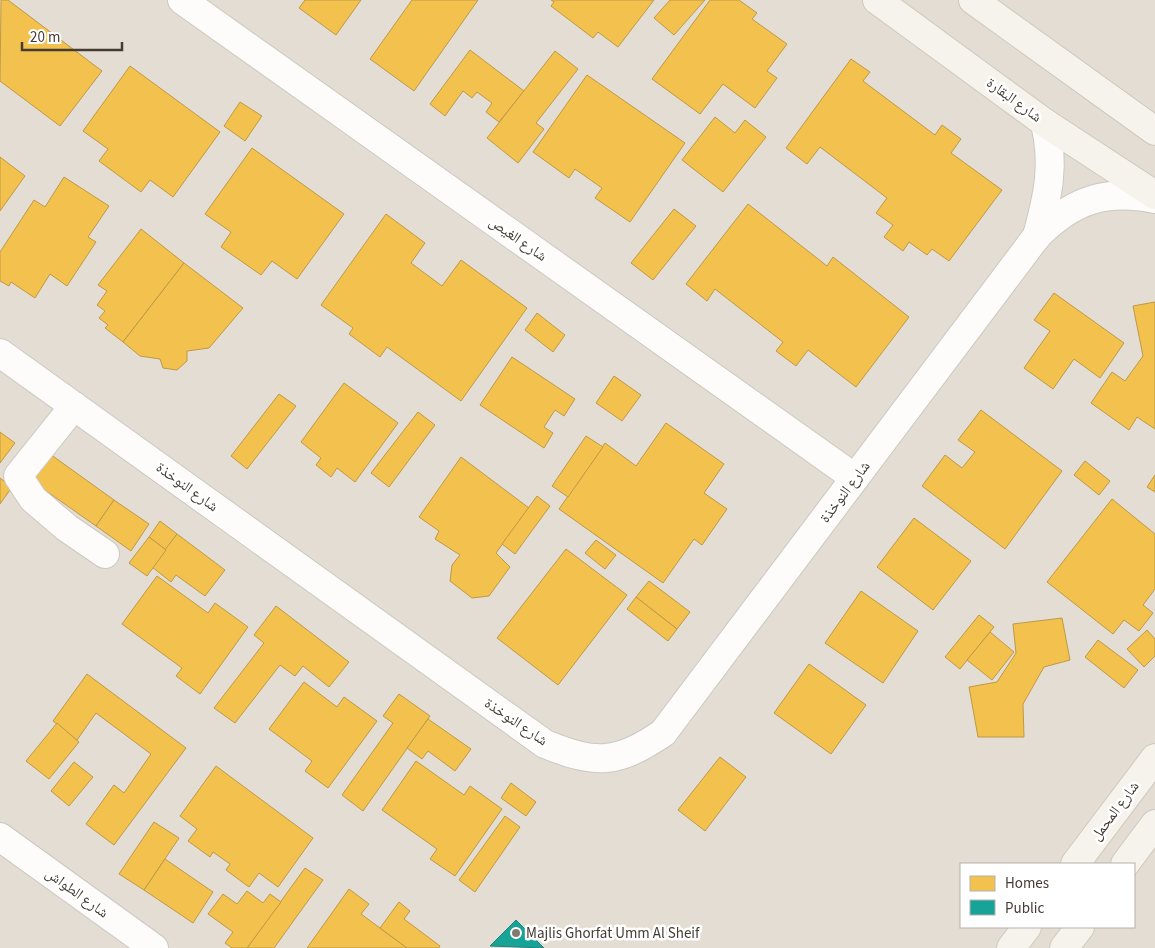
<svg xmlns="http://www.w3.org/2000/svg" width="1155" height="948" font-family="'Source Sans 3','Noto Naskh Arabic',sans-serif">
  <rect width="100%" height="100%" fill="#f0ece6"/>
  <path fill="#e4ddd3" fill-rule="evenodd" d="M0 0H1155V948H0ZM961 864H1134V927H961Z"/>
  <g fill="#f2c14e" stroke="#be9946">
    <path d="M1 0H8L102 71 60 126 0 81Z"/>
    <path d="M305 0H361L336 35 299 8Z"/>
    <path d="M412 0H478L414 91 370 59Z"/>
    <path d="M551 0H654L618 47 598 32 593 38 551 6 554 2Z"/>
    <path d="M670 0H705L674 35 654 18Z"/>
    <path d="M710 0H739L757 13 752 19 787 44 767 71 777 78 755 108 723 84 700 114 652 79Z"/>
    <path d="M470 50 524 91 499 122 486 112 492 103 477 92 472 98 463 91 445 116 430 104Z"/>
    <path d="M555 51 578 69 536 123 544 129 518 163 487 138Z"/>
    <path d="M851 59 870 72 863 81 935 135 942 125 961 139 951 153 1002 190 949 261 932 249 927 255 909 242 903 251 884 237 893 225 876 213 887 198 820 147 807 164 786 148Z"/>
    <path d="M130 66 220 132 173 197 150 180 141 192 99 161 108 149 83 131Z"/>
    <path d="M587 75 685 143 630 222 595 198 602 188 575 169 569 178 533 152Z"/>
    <path d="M240 102 262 116 245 141 224 126Z"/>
    <path d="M715 117 735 133 745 120 766 137 723 192 682 160Z"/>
    <path d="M252 148 344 214 297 279 272 261 261 275 221 247 231 232 205 214Z"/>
    <path d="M0 157 25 176 0 211Z"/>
    <path d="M64 177 109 206 88 237 96 242 67 286 50 274 35 298 11 282 9 286 0 281V252L34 200 45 207Z"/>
    <path d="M748 204 827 266 833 257 909 317 856 387 808 350 796 366 776 351 783 342 715 289 707 301 686 284Z"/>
    <path d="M674 209 696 226 653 280 631 263Z"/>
    <path d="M386 214 425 243 411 263 442 286 461 260 527 308 461 401 387 347 380 357 349 334 353 328 321 305Z"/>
    <path d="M141 229 184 263 123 342 105 328 108 325 99 318 105 311 97 305 107 291 98 285Z"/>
    <path d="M184 263 243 308 209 348 187 351V361L177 370 163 368 160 359 140 356 123 342Z"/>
    <path d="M1054 293 1124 343 1100 378 1074 359 1053 389 1024 368 1050 331 1034 320Z"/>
    <path d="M1155 302V429L1137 417 1129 430 1091 403 1112 372 1125 381 1143 356 1133 306Z"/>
    <path d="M537 313 565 335 553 352 525 330Z"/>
    <path d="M512 357 575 399 564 416 555 410 544 427 553 433 544 448 480 405Z"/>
    <path d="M614 376 641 395 622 421 596 403Z"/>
    <path d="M344 383 398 423 355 482 337 468 331 477 316 465 321 458 301 442Z"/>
    <path d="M279 394 296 406 247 469 231 456Z"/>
    <path d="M981 410 1062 471 1005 549 922 486 945 455 962 468 975 452 958 440Z"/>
    <path d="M418 412 435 425 389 487 371 473Z"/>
    <path d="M666 423 724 464 704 493 727 509 702 545 694 539 663 583 559 509 605 443 636 466Z"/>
    <path d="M0 432 15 443 0 463Z"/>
    <path d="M586 436 603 447 568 497 552 486Z"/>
    <path d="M50 454 114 500 96 526 32 481Z"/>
    <path d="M461 457 529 508 496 553 510 567 489 596 472 598 450 581 452 565 460 555 435 539 439 531 419 517Z"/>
    <path d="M1085 461 1110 481 1099 495 1074 475Z"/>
    <path d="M1155 475V492L1147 487Z"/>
    <path d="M0 478 12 487 0 504Z"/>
    <path d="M537 496 550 506 515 554 502 544Z"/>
    <path d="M1112 499 1155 534V589L1143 605 1153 613 1139 631 1124 620 1113 634 1047 582Z"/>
    <path d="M114 500 149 524 131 551 96 526Z"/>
    <path d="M914 518 971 561 933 610 877 567Z"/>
    <path d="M160 521 177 534 166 550 149 537Z"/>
    <path d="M177 534 225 570 205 596 176 575 171 582 152 567Z"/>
    <path d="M149 537 166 550 147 576 129 563Z"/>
    <path d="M596 540 616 555 605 569 585 553Z"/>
    <path d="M566 549 627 595 558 685 497 638Z"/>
    <path d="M157 576 208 613 215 603 248 627 200 694 176 676 182 668 122 624Z"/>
    <path d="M649 581 690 612 677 629 636 597Z"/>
    <path d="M861 591 918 631 883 683 825 643Z"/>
    <path d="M636 597 677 629 668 641 627 609Z"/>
    <path d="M276 606 349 662 329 687 303 666 295 676 280 665 235 723 214 708 264 643 254 635Z"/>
    <path d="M979 615 994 627 960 669 945 657Z"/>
    <path d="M1062 618 1070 660 1044 667 1023 704 1024 737H978L969 687 997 682 1016 653 1013 624Z"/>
    <path d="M1147 630 1155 639V656L1144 667 1127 649Z"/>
    <path d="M990 632 1014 652 992 680 967 660Z"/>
    <path d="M1098 640 1138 670 1124 688 1085 657Z"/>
    <path d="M809 664 866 705 831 754 774 713Z"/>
    <path d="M87 674 186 748 114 845 86 824 114 785 124 793 151 754 96 713 77 740 53 721Z"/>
    <path d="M304 682 337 707 344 697 377 721 328 788 305 771 312 761 269 729Z"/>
    <path d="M399 694 430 716 363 811 342 795 393 723 383 716Z"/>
    <path d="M428 719 471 749 455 771 428 751 422 759 407 748Z"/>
    <path d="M57 723 79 742 49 779 26 761Z"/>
    <path d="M720 757 746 777 705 831 678 810Z"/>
    <path d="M416 761 464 795 470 786 502 809 455 876 430 859 437 849 382 810Z"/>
    <path d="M74 762 93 777 69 806 51 791Z"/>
    <path d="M216 766 313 838 278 887 259 873 249 887 226 870 230 864 213 852 210 857 188 841 197 829 180 816Z"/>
    <path d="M511 783 536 802 526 816 501 798Z"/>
    <path d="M505 816 520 827 475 892 459 880Z"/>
    <path d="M154 822 179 838 144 890 119 874Z"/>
    <path d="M165 859 213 892 193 923 144 890Z"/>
    <path d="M305 868 323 880 274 948H247Z"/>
    <path d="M349 889 369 904 361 914 407 948H307Z"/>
    <path d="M247 891 263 903 270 894 281 902 247 948H232L225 943 233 932 208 914 223 894 237 904Z"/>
    <path d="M399 902 410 911 404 919 440 946 439 948H407L380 928Z"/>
  </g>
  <path fill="#17a398" stroke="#25847a" d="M516 920 544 948 490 946Z"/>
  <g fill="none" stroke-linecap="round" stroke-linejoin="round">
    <g stroke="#ccc8c2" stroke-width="30">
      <g id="street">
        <path d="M182 0 855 478"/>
        <path d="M1037 236C1048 195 1055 166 1045 123"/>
        <path d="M0 353 545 744C597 765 617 764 663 733L1037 236C1073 200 1105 189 1155 199"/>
        <path d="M74 406 18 476 33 499 67 528 105 554"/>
        <path d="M0 837 154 948"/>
      </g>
    </g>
    <g stroke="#cfc8bd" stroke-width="30">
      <g id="secondary">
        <path d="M877 0 1045 123 1155 195"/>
        <path d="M973 0 1155 131"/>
        <path d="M1075 864 1155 758"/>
        <path d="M1125 864 1155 824"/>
        <path d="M1011 948 1027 927"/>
        <path d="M1064 948 1080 927"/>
      </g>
    </g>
    <use href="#street" stroke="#fdfcfb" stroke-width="28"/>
    <use href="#secondary" stroke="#f6f3ed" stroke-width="28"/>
  </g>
  <circle fill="#817a72" stroke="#fff" stroke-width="2" cx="516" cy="933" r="5"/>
  <g text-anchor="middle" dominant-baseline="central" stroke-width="5" stroke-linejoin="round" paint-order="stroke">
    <g font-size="15" fill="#453c33" stroke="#fff">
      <text transform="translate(1014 100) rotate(36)">شارع البقارة</text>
      <text transform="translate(518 239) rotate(35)">شارع الغيص</text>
      <text transform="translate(187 487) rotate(36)">شارع النوخذة</text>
      <text transform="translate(845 492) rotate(-53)">شارع النوخذة</text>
      <text transform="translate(516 722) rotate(34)">شارع النوخذة</text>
      <text transform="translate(1115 811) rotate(-53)">شارع المحمل</text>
      <text transform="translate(77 893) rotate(36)">شارع الطواش</text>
    </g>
    <g font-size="15" fill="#453c33" stroke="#fff" text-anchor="start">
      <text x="526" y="933">Majlis Ghorfat Umm Al Sheif</text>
    </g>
  </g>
  <rect x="960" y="863" width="175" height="65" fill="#ffffff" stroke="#b5b1ad"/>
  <rect x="970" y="876" width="25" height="15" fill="#f2c14e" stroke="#b5b1ad"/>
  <text x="1005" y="888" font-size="15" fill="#453c33">Homes</text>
  <rect x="970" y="900" width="25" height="15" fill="#17a398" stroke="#b5b1ad"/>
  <text x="1005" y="913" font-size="15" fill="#453c33">Public</text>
  <path d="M22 42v8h100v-8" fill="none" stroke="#453c33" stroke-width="2.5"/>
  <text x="30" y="42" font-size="15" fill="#453c33" stroke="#ffffff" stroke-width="4" paint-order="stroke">20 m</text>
</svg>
